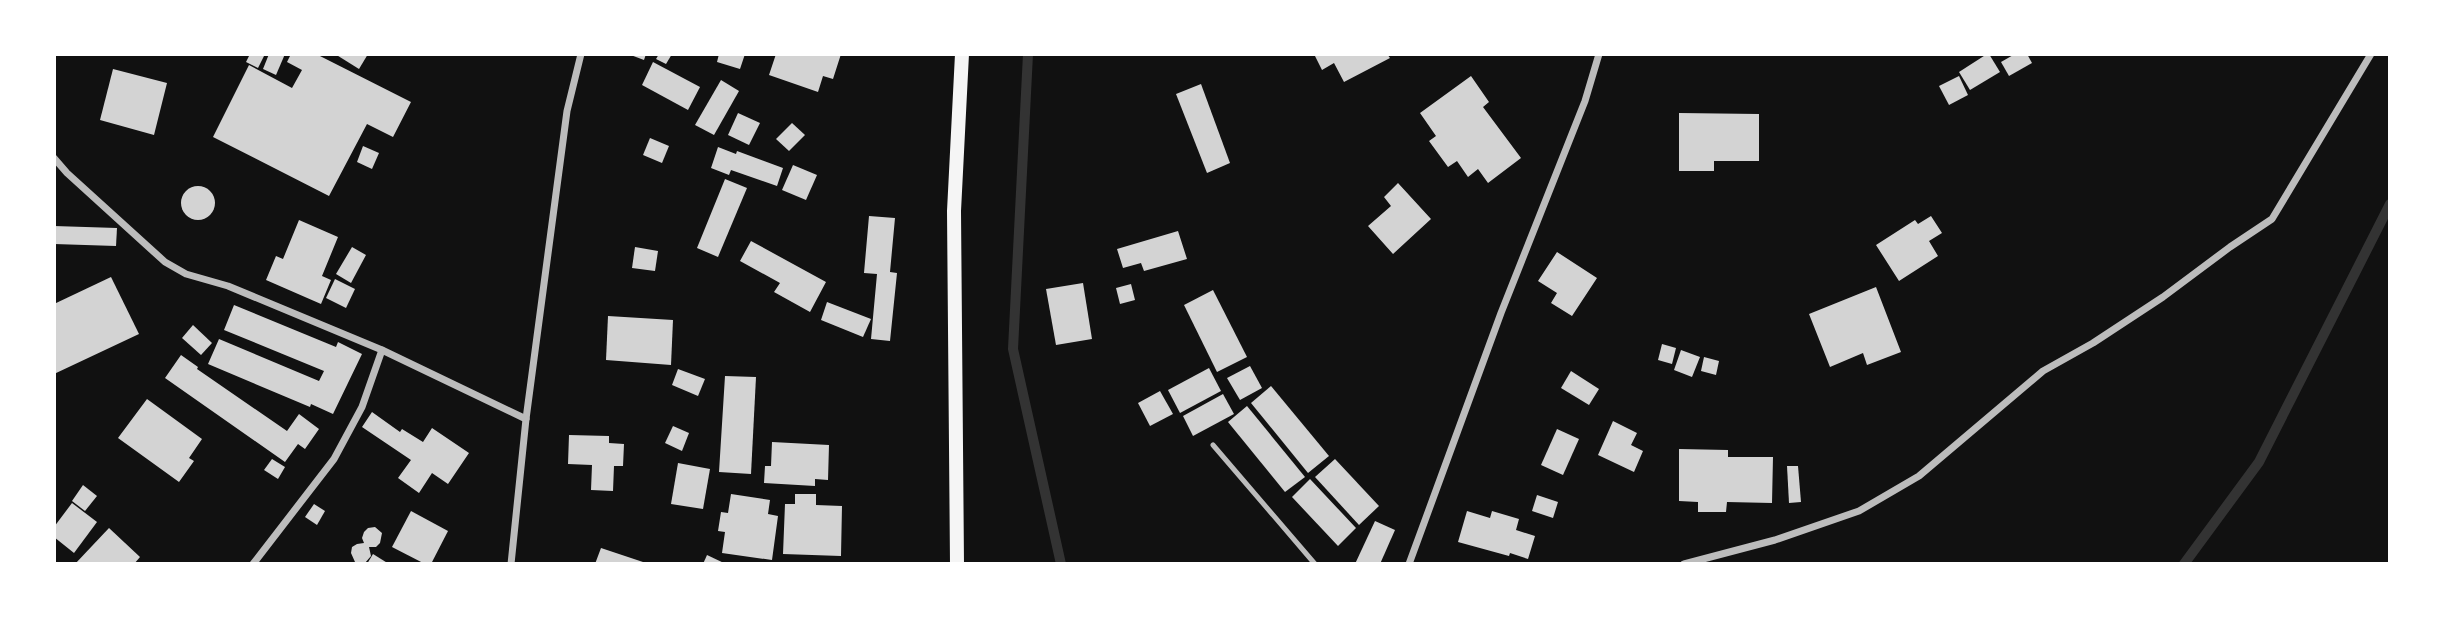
<svg xmlns="http://www.w3.org/2000/svg" width="2444" height="618" font-family="'DejaVu Sans',sans-serif">
  <rect width="100%" height="100%" fill="#111"/>
  <g fill="none" stroke-linecap="round" stroke-linejoin="round">
    <g stroke="#333" stroke-width="10">
      <path d="M1028 54 1013 349 1061 564"/>
      <path d="M2184 564 2259 462 2390 204"/>
    </g>
  </g>
  <g fill="#d3d3d3">
    <path d="M250 54H265L258 68 246 62Z"/>
    <path d="M269 54H285L276 75 263 69Z"/>
    <path d="M291 54H316L411 102 393 137 367 124 329 196 213 137 249 65 292 88 302 70 287 62Z"/>
    <path d="M335 54H368L359 69Z"/>
    <path d="M628 54H646L644 60Z"/>
    <path d="M659 54H672L666 64 656 59Z"/>
    <path d="M719 54H745L740 69 717 62Z"/>
    <path d="M776 54H841L833 79 823 76 818 92 769 75Z"/>
    <path d="M1314 54H1387L1390 58 1344 82 1334 63 1322 70Z"/>
    <path d="M1987 54H1989L2000 72 1970 90 1959 72Z"/>
    <path d="M2015 54H2027L2032 63 2009 76 2001 62Z"/>
    <path d="M653 62 700 87 688 110 642 85Z"/>
    <path d="M113 69 167 83 154 135 100 120Z"/>
    <path d="M1471 76 1489 102 1483 107 1521 158 1488 183 1478 169 1468 177 1457 161 1448 167 1429 141 1436 136 1420 113Z"/>
    <path d="M1959 76 1968 95 1949 105 1939 86Z"/>
    <path d="M721 80 739 91 714 135 695 125Z"/>
    <path d="M1201 84 1230 163 1207 173 1176 94Z"/>
    <path d="M738 113 760 123 749 145 728 135Z"/>
    <path d="M1679 113 1759 114V161H1714V171H1679Z"/>
    <path d="M792 123 805 135 789 151 776 139Z"/>
    <path d="M650 138 669 146 662 163 643 155Z"/>
    <path d="M363 146 379 153 372 169 357 162Z"/>
    <path d="M718 147 736 154 737 151 783 168 777 186 731 170 729 175 711 168Z"/>
    <path d="M793 165 817 175 806 200 782 190Z"/>
    <path d="M725 179 747 188 718 257 697 248Z"/>
    <path d="M1398 183 1431 219 1393 254 1368 226 1391 206 1384 197Z"/>
    <circle cx="198" cy="203" r="17"/>
    <path d="M869 216 895 218 890 272 897 273 890 341 871 339 877 274 864 273Z"/>
    <path d="M1931 216 1942 233 1929 241 1938 256 1899 281 1876 245 1915 220 1918 224Z"/>
    <path d="M299 220 338 237 322 276 331 280 321 304 266 280 276 256 283 259Z"/>
    <path d="M54 226 117 228 116 246 54 244Z"/>
    <path d="M1178 231 1187 259 1144 271 1141 263 1123 268 1117 249Z"/>
    <path d="M751 241 826 282 810 312 774 292 780 283 740 261Z"/>
    <path d="M352 247 366 255 351 283 336 274Z"/>
    <path d="M635 247 658 251 655 271 632 268Z"/>
    <path d="M1557 252 1597 278 1572 316 1551 303 1557 293 1538 281Z"/>
    <path d="M111 277 139 334 54 374V304Z"/>
    <path d="M335 279 355 289 346 308 326 298Z"/>
    <path d="M1083 283 1092 339 1056 345 1046 289Z"/>
    <path d="M1131 284 1135 300 1120 304 1116 288Z"/>
    <path d="M1876 287 1901 352 1867 365 1863 353 1830 367 1809 314Z"/>
    <path d="M1213 290 1247 357 1217 372 1184 305Z"/>
    <path d="M827 302 871 319 863 337 821 320Z"/>
    <path d="M234 305 336 347 338 342 362 354 333 414 311 404 310 407 208 364 219 339 319 381 324 371 224 330Z"/>
    <path d="M608 316 673 320 671 365 606 360Z"/>
    <path d="M193 325 212 343 201 355 182 338Z"/>
    <path d="M1662 344 1676 348 1672 364 1658 360Z"/>
    <path d="M1681 350 1700 357 1692 377 1674 370Z"/>
    <path d="M181 355 198 367 197 369 287 431 299 414 319 429 305 449 298 444 285 462 165 378Z"/>
    <path d="M1704 357 1719 361 1716 375 1701 371Z"/>
    <path d="M1250 366 1262 388 1240 400 1227 378Z"/>
    <path d="M1209 368 1221 391 1180 413 1168 390Z"/>
    <path d="M678 369 705 379 698 396 672 385Z"/>
    <path d="M1571 371 1599 389 1589 405 1561 388Z"/>
    <path d="M725 376 756 377 751 474 719 472Z"/>
    <path d="M1271 386 1329 456 1308 473 1251 403Z"/>
    <path d="M1160 391 1173 414 1150 426 1138 403Z"/>
    <path d="M1223 394 1234 414 1193 436 1183 416Z"/>
    <path d="M147 399 202 439 189 458 194 461 179 482 118 438Z"/>
    <path d="M1247 406 1305 477 1285 492 1228 422Z"/>
    <path d="M372 412 400 432 402 429 423 442 432 428 469 453 448 484 432 473 419 493 398 478 411 460 362 427Z"/>
    <path d="M1613 421 1637 433 1631 445 1643 451 1634 472 1598 455Z"/>
    <path d="M673 426 689 433 682 451 665 443Z"/>
    <path d="M1557 429 1579 439 1563 475 1541 465Z"/>
    <path d="M569 435 609 436V443L624 444 623 466H614L613 491 591 490 592 465 568 464Z"/>
    <path d="M772 442 829 445 828 480 815 479V486L764 483 765 466H771Z"/>
    <path d="M1679 449 1728 450V457H1773L1772 503 1727 502 1726 512H1698V502L1679 501Z"/>
    <path d="M272 459 285 467 278 479 264 470Z"/>
    <path d="M1335 459 1379 506 1359 525 1315 477Z"/>
    <path d="M678 463 710 469 703 509 671 504Z"/>
    <path d="M1787 466H1798L1801 502 1789 503Z"/>
    <path d="M1310 479 1356 528 1338 546 1292 497Z"/>
    <path d="M83 485 97 496 85 511 72 501Z"/>
    <path d="M731 494 770 500 768 514 778 516 772 560 722 553 725 532 718 531 721 512 728 513Z"/>
    <path d="M795 494H816V505L842 506 841 556 783 554 785 504H795Z"/>
    <path d="M1537 495 1558 502 1553 518 1532 511Z"/>
    <path d="M72 503 97 522 74 553 54 537V527Z"/>
    <path d="M314 504 325 511 317 525 305 517Z"/>
    <path d="M411 511 448 531 431 564H425L392 547Z"/>
    <path d="M1467 511 1490 518 1492 511 1519 519 1516 530 1535 536 1528 559 1510 553 1509 556 1458 542Z"/>
    <path d="M1375 521 1395 530 1380 564H1355Z"/>
    <path d="M375 527 382 533 380 543 376 547H369L371 556 365 563 355 562 351 553 352 547 357 544 364 543 362 538 364 532 368 528Z"/>
    <path d="M109 528 140 557 134 564H75Z"/>
    <path d="M601 548 646 563V564H595Z"/>
    <path d="M373 554 389 564H367Z"/>
    <path d="M707 555 726 564H703Z"/>
  </g>
  <g fill="none" stroke-linecap="round" stroke-linejoin="round">
    <path stroke="#bcbcbc" stroke-width="5" d="M1213 445 1315 564"/>
    <g stroke="#bcbcbc" stroke-width="7">
      <path d="M54 158 67 173 165 262 186 274 228 286 382 350 526 419"/>
      <path d="M253 564 334 459 362 407 382 350"/>
      <path d="M511 564 526 419 567 111 581 54"/>
      <path d="M1409 564 1501 313 1585 101 1599 54"/>
      <path d="M1684 564 1775 540 1859 511 1919 476 2043 371 2093 343 2163 297 2230 247 2272 219 2371 54"/>
    </g>
    <path stroke="#f5f5f5" stroke-width="14" d="M957 564 954 211 962 54"/>
  </g>
  <rect width="2444" height="618" fill="none" stroke="#ffffff" stroke-width="112"/>
</svg>
